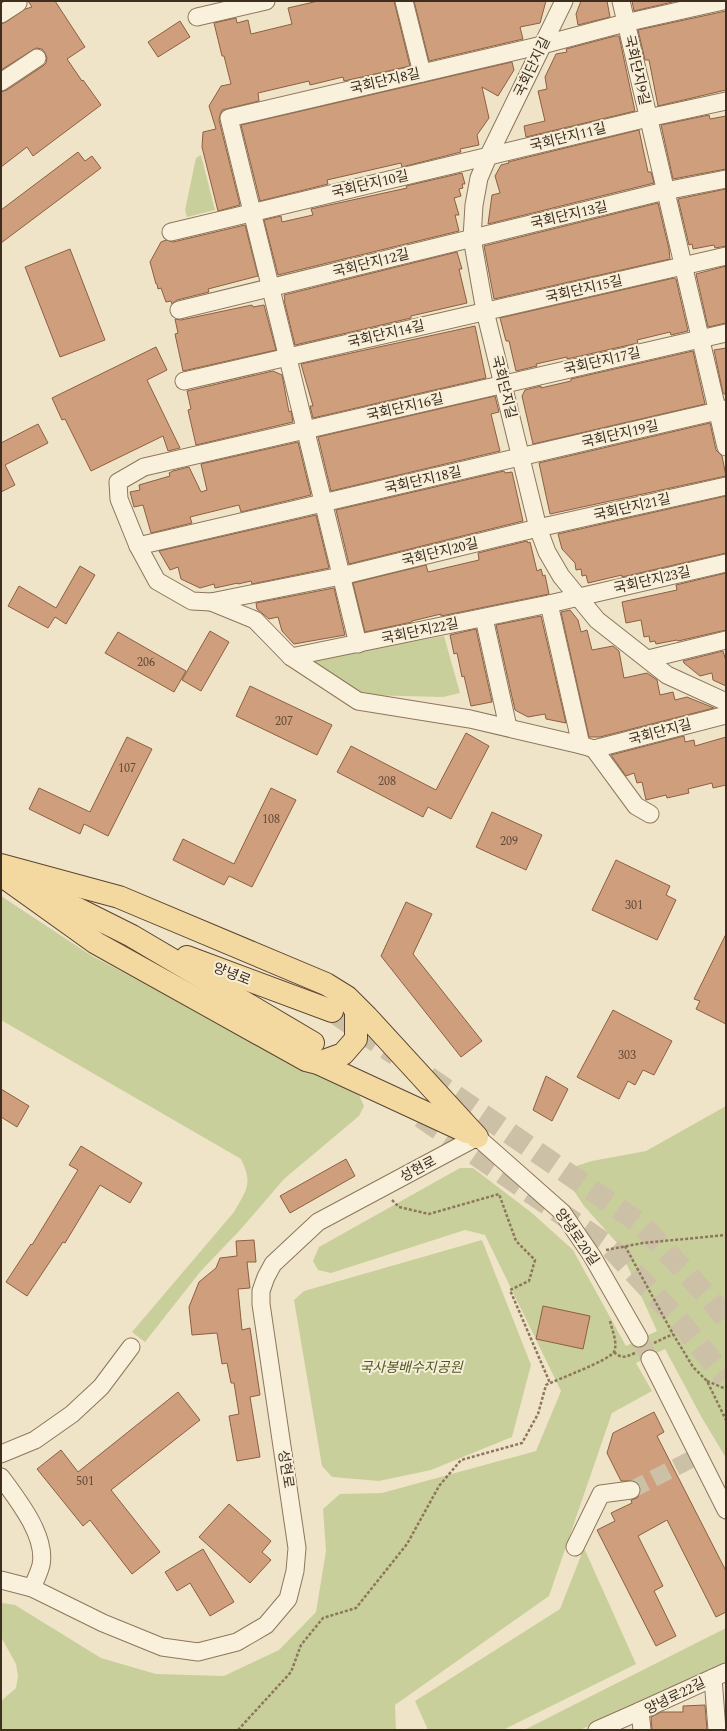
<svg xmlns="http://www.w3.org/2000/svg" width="727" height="1731" font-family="Spectral,'Noto Sans KR',serif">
  <rect width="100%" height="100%" fill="#f0e4c8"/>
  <g fill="#c9cf9b">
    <path d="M201 155 215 210 187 217 185 210 196 158Z"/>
    <path d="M444 636 460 693 443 697 362 695 316 668 315 662 320 658Z"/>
    <path d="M1 896 92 956 359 1095 364 1106 359 1116 284 1179 241 1229 200 1272 145 1342 132 1332 234 1212C247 1189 253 1184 241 1159L1 1020Z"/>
    <path d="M726 1106V1458L702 1418 665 1349 636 1363 652 1391 612 1413 549 1596 395 1705 396 1730H1V1701L16 1688 18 1676 16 1664 1 1637 2 1603 15 1605 101 1658 156 1674 224 1676 279 1650 316 1612 326 1551 323 1509 340 1494 382 1493 536 1451 561 1391 485 1235 465 1230 331 1273 318 1270 313 1261 319 1247 460 1168H473L532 1213 573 1250 626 1346 657 1331 617 1243 584 1206 574 1191 571 1175 576 1166 592 1161 646 1151Z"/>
    <path d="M482 1240 531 1365 512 1437 431 1470 379 1481 332 1477 322 1466 294 1300 304 1291Z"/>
    <path d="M584 1548 636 1664 503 1730H428L415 1701 560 1609Z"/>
    <path d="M726 1628V1662L580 1730H524Z"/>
  </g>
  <g fill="#cf9f7d" stroke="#8d5f41">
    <path d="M28 1H55L85 47 67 59 82 81 83 80 101 105 33 156 27 147 1 167V92L7 90 43 66 46 63 47 58 45 53 42 49 36 48 1 70V24L6 22 25 9 32 7Z"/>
    <path d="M318 1H394L410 66 344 81 343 77 310 85 309 81 258 93 259 101 222 110 220 115 219 120 240 205 218 211 202 147 203 132 216 129 209 106 221 86 231 84 224 56H222L214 23 236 18 237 23 248 20 251 34 292 24 288 8Z"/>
    <path d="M414 1H546L540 23 520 27 523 39 429 61Z"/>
    <path d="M581 1H607L610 17 578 25 576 14Z"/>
    <path d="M632 1H677L634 11Z"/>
    <path d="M726 11V90L658 106 649 60H645L638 30Z"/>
    <path d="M180 21 190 37 158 57 148 42Z"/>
    <path d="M615 36H619L635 111 526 137 524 126 545 121 538 91 547 89 545 77 556 54 567 52 566 49Z"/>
    <path d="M512 62 514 70 498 96 482 87 489 118 477 135 479 145 460 149 461 152 402 167 401 163 327 180 328 184 260 201 241 125Z"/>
    <path d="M709 115 710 119 726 116V169L673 179 661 125Z"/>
    <path d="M639 130 648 172H651L654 183 488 224 492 195 500 193 495 176 501 165 509 163 508 162Z"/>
    <path d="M78 152 85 161 92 156 101 168 1 243V210Z"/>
    <path d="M462 173 465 184H462L463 188 459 189 461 196 454 198 459 215H455L459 231 278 275 264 220 281 216 282 222 313 215 311 209 407 188 406 186Z"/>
    <path d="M726 189V246L715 248 714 245 693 249 692 244 689 245 678 199Z"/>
    <path d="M658 203 669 249 670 259 494 299 484 246Z"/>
    <path d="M245 225 258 276 208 289 209 292 177 300 172 304 171 301 166 302 161 288 158 289 157 284H156L150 262 161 242 166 240 173 242Z"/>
    <path d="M70 249 105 340 60 357 25 267Z"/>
    <path d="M457 252 462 269H459L467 303 411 316V318L295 345 284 300H285L284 295Z"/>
    <path d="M726 266V323L708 327 696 274Z"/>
    <path d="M674 278 676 279 688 331 671 335 670 332 637 340 638 343 567 359V357L536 364 537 366 516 371 509 341H506L500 318Z"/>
    <path d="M252 305 253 307 264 305 276 350 183 371 175 334 178 333 175 319 181 320Z"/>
    <path d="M475 326 486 378 313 418 310 406H313L301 364Z"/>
    <path d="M156 347 167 370 147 380 180 448 168 451 163 436 91 471 65 419 62 420 52 398Z"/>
    <path d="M726 348V395L723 393 714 350Z"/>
    <path d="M693 351 705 404 533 444 522 396 525 390 541 386V388L571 381V379Z"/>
    <path d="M273 371 282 375 289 412 291 411 293 422 196 445 188 410 191 409 187 391Z"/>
    <path d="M495 396 499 412 491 414 500 451 331 491 318 437Z"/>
    <path d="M710 423 716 450 722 456 726 476 550 514 539 463Z"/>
    <path d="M38 424 48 443 5 465 15 485 1 492V443Z"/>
    <path d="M298 442 311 495 241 512 239 505 190 517 192 523 151 533 143 505 134 507 130 492 140 490 139 485 170 476 169 473 173 471 189 467 201 492 207 490 201 464Z"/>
    <path d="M504 471 505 473 512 472 523 521 349 564 336 510Z"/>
    <path d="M726 496V553L622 577V575L588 583 586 575 582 576 581 569 576 570 575 563 562 549 558 534Z"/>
    <path d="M316 515 329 568 252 584 251 581 238 584V583L215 588 214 584 200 588 181 579 178 567 170 570 159 551Z"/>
    <path d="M527 541 528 543 530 542 537 571 541 569 543 576 545 575 549 594 441 616V614L412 621V622L365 632 353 583 426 565 428 572 479 560 478 553Z"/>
    <path d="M80 566 95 575 66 624 55 617 48 628 8 606 19 586 56 608Z"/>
    <path d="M726 573V630L678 641 677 640 656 644 655 641 650 642 649 636 644 637 641 620 626 623 622 602 677 590 676 585Z"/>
    <path d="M334 588 345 635 294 644 282 631 278 617 269 619 257 609 256 603Z"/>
    <path d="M570 610 578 620 581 632 587 630 592 650 613 646 619 651 624 678 647 673 657 680 660 695 673 692 675 700 687 697 714 708 600 737H589L561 612Z"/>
    <path d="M541 616 566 723 546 719 545 714 528 717 515 710 512 697 496 625Z"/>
    <path d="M476 629 492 702 471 706 464 676 462 677 457 653 454 654 450 635Z"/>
    <path d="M210 631 229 642 201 691 182 680Z"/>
    <path d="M118 632 186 671 174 692 105 653Z"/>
    <path d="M723 651 726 661V686L713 680 712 673 700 676 684 663 683 661Z"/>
    <path d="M250 686 332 725 317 755 236 716Z"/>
    <path d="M466 733 489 746 451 819 428 807 423 817 337 772 351 746 436 790Z"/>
    <path d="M684 736 685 742 694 740 695 746 726 737V785L713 788 712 783 688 789 689 793 667 798 666 795 646 800 642 782 637 783 634 773 626 776 611 755Z"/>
    <path d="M127 737 152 749 108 836 84 824 80 834 29 809 39 788 90 812Z"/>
    <path d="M271 788 296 800 252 887 229 876 224 885 173 860 183 839 234 864Z"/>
    <path d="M492 812 542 835 526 870 476 847Z"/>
    <path d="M616 860 670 886 666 895 676 900 657 940 592 910Z"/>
    <path d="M406 902 432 914 413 954 482 1041 461 1057 381 956Z"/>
    <path d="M726 934V1024L696 1009 700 1001 694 999Z"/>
    <path d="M613 1010 672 1041 654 1075 643 1070 635 1085 628 1081 619 1099 577 1077Z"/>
    <path d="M546 1076 568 1089 552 1121 533 1110Z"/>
    <path d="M1 1089 29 1106 17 1127 1 1117Z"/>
    <path d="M81 1146 142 1183 130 1203 100 1185 65 1243 63 1242 27 1296 6 1282 31 1244 32 1245 78 1170 69 1165Z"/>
    <path d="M346 1159 355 1176 290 1213 280 1196Z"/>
    <path d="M254 1240 256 1262H247L250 1288 238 1289 242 1330 250 1328 260 1395 250 1397 260 1457 237 1461 229 1416 239 1414 234 1383H231L227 1363 222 1364 217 1333 192 1335 189 1307 199 1282 216 1268 220 1258 237 1256 236 1241Z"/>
    <path d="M543 1306 590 1316 583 1349 536 1339Z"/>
    <path d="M178 1392 200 1420 111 1490 160 1552 132 1574 90 1520 83 1526 37 1469 61 1450 78 1472Z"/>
    <path d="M654 1412 664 1432 657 1436 726 1571V1612L716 1617 667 1520 638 1536 663 1586 654 1591 676 1636 656 1646 597 1530 615 1521 611 1513 632 1503 631 1500 637 1498 640 1493 639 1484 635 1481H621L607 1453 613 1433Z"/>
    <path d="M229 1504 271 1541 262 1552 271 1560 250 1583 199 1537Z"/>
    <path d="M203 1549 234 1602 210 1616 190 1583 177 1591 165 1572Z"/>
    <path d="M705 1705 707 1730H652L651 1717 661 1712H683V1706Z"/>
  </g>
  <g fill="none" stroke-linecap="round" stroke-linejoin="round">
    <g stroke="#ccc0a6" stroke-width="17" stroke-dasharray="17 8" stroke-linecap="butt">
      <path d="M639 1338 650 1359"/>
      <path d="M631 1490 698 1456"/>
    </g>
    <g stroke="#ccc0a6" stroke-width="22" stroke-dasharray="22 11" stroke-linecap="butt">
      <path d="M332 1011 396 1055"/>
      <path d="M428 1077 641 1224 711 1300 726 1319"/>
      <path d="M421 1117 611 1248 681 1323 726 1378"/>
    </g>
    <g stroke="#8d765c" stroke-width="19">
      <g id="minor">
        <path d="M404 1 422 73"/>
        <path d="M564 1 488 157 479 178 474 205 472 238 485 311 538 528 547 552 561 576 597 620 667 675 726 702"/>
        <path d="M621 1 726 447"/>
        <path d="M1 14 18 3"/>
        <path d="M197 17 266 1"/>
        <path d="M1 82 37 58"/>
        <path d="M171 232 648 118 726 101"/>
        <path d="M179 310 665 191 726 179"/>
        <path d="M184 381 726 256"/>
        <path d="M138 546 726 409"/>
        <path d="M211 602 341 576 538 528 726 486"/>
        <path d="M549 604 581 745 594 749"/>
        <path d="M484 618 508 727"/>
        <path d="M358 644 229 118 542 45 625 23 723 1"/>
        <path d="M291 657 549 604 726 563"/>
        <path d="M648 659 726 640"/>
        <path d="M581 745 470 719 358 701 291 657 255 620 211 602 192 601 157 581 138 546 119 499 118 482 144 467 726 333"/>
        <path d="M594 749 726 715"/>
        <path d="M594 749 636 806 650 814"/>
        <path d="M650 1359 726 1510"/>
        <path d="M1 1454 35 1440 72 1414 101 1387 131 1347"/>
        <path d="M1 1477C17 1499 47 1536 41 1565 39 1573 35 1581 32 1588"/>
        <path d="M575 1547 601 1494 631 1490"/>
        <path d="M1 1580 32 1588 103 1623 162 1647 198 1652 237 1642 266 1625 288 1599 295 1571 297 1548 261 1304V1291L266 1277 273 1264 318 1222 477 1137 562 1212 592 1256 639 1338"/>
        <path d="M713 1678 717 1730"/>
        <path d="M597 1730 640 1711"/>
        <path d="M642 1730 640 1711 726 1672"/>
      </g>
    </g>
    <g stroke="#5b4430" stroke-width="24">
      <g id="major">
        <path d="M1 865 119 897 326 984 347 997 367 1017 477 1137"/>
        <path d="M1 875 96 943 306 1060 318 1063 467 1132"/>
        <path d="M40 890 132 936 313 1043"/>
        <path d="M187 957 332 1011"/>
        <path d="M318 1063 343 1054 356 1039V1011L349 1000"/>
      </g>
    </g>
    <g stroke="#8d765c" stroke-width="2.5" stroke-dasharray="3 2" stroke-linecap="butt">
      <path d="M392 1200 399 1207 429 1214 499 1194 516 1241 535 1260 529 1281 510 1290 550 1383"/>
      <path d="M625 1246 673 1334 693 1367 707 1381 726 1420"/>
      <path d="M606 1250 643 1243 726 1235"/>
      <path d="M654 1343 673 1334"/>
      <path d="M614 1352C621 1359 626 1357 635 1353"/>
      <path d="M707 1381 726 1389"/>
      <path d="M238 1730 291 1672 301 1645 323 1618 356 1608 407 1544 439 1486 461 1460 522 1443 538 1414 546 1385C558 1379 608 1361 614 1352 618 1343 612 1330 610 1321"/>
    </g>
    <use href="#minor" stroke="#faf1dc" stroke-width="17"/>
    <use href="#major" stroke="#f3d9a0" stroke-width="22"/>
  </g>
  <g text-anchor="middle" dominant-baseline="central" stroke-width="4" stroke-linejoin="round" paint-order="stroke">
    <g font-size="12" fill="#624a37">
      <text x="146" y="662">206</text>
      <text x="284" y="721">207</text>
      <text x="127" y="768">107</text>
      <text x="387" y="781">208</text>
      <text x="271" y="819">108</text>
      <text x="509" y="841">209</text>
      <text x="634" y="905">301</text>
      <text x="627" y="1055">303</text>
      <text x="85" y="1481">501</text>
    </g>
    <g font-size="14" fill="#3d2e20" stroke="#f7eed8">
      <text transform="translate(532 67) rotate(-64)">국회단지길</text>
      <text transform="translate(637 70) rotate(77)">국회단지9길</text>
      <text transform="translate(385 81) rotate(-13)">국회단지8길</text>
      <text transform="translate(568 137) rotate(-14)">국회단지11길</text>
      <text transform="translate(370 184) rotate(-13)">국회단지10길</text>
      <text transform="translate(569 215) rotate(-13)">국회단지13길</text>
      <text transform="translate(371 263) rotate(-14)">국회단지12길</text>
      <text transform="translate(584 289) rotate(-13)">국회단지15길</text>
      <text transform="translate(386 334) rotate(-13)">국회단지14길</text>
      <text transform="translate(602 361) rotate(-13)">국회단지17길</text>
      <text transform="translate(504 387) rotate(76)">국회단지길</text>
      <text transform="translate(405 407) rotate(-13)">국회단지16길</text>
      <text transform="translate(620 434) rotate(-13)">국회단지19길</text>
      <text transform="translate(423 480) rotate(-13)">국회단지18길</text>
      <text transform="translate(632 507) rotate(-13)">국회단지21길</text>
      <text transform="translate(440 552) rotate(-14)">국회단지20길</text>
      <text transform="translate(652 580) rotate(-13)">국회단지23길</text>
      <text transform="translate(420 631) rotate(-12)">국회단지22길</text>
      <text transform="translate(660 732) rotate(-15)">국회단지길</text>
      <text transform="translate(232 974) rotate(21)">양녕로</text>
      <text transform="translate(418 1169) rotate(-28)">성현로</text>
      <text transform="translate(577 1237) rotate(55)">양녕로20길</text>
      <text transform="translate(286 1469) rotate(81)">성현로</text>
      <text transform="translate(675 1696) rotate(-26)">양녕로22길</text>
    </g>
    <g font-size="14" font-style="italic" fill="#4d5a26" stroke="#f7eed8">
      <text x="411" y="1367">국사봉배수지공원</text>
    </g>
  </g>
  <rect width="727" height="1731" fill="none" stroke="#3d2e20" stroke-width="4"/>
</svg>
